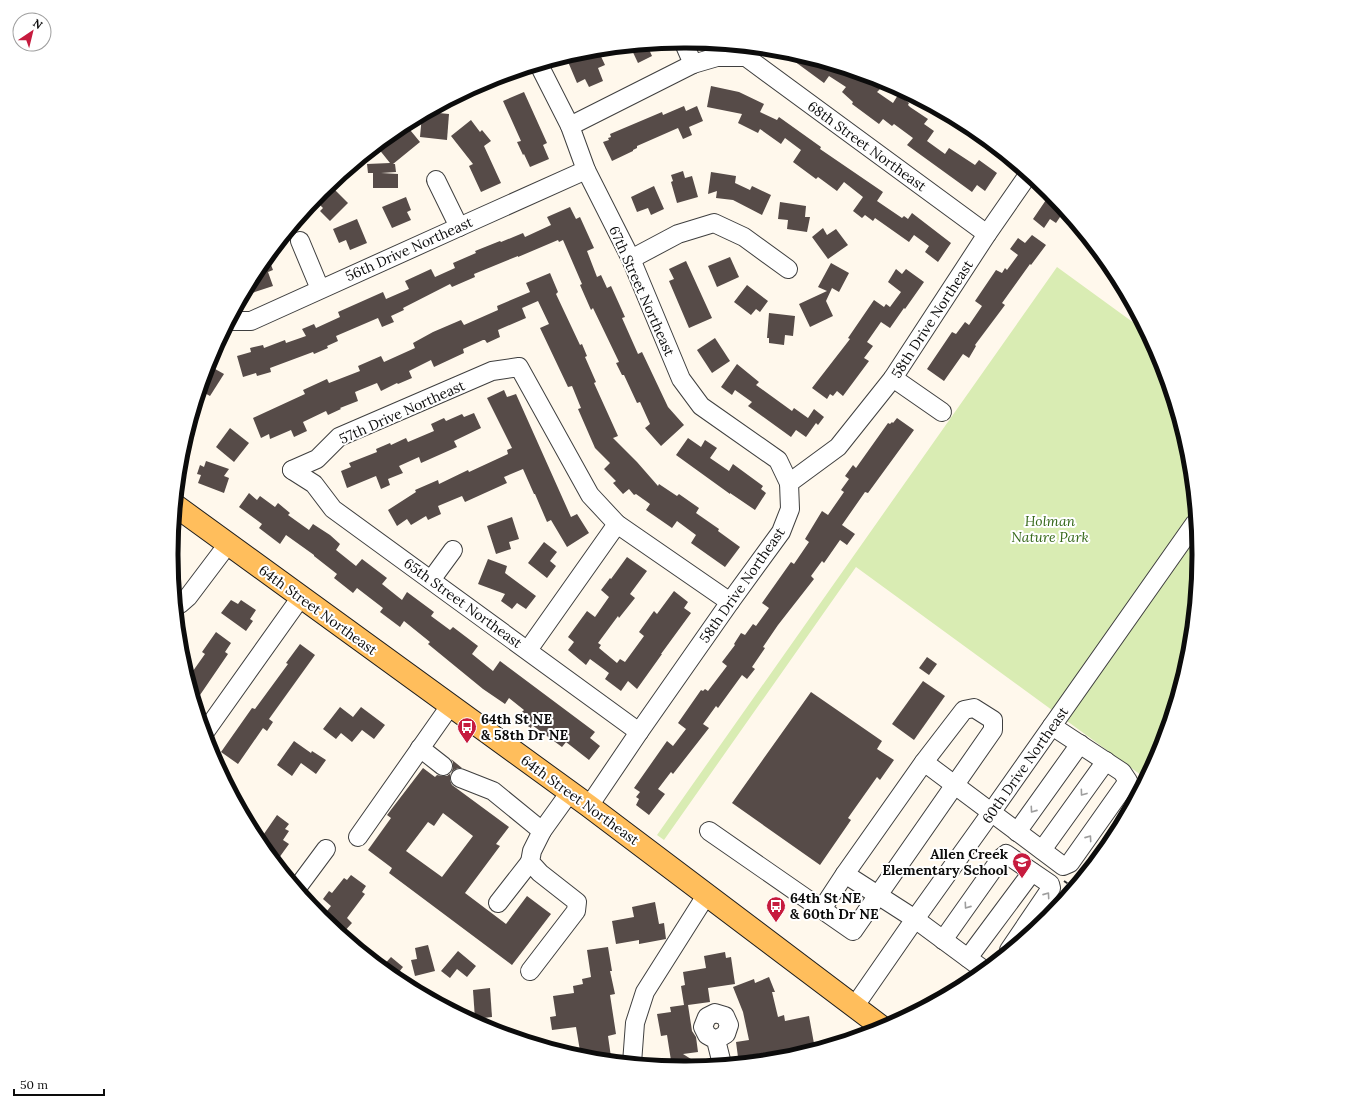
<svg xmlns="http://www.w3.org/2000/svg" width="1370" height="1109" font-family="Lora,serif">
  <rect width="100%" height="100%" fill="#fff8ec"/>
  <path fill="#d9ecb3" d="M1057 267 1145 331 1159 358 1189 455 1198 555 1189 655 1159 751 1145 778 856 567 664 840 657 835Z"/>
  <g fill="#564b48" fill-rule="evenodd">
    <path d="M647 45 652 56 638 63 630 46Z"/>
    <path d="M598 50 605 65 598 68 603 81 589 87 585 79 577 83 566 57 585 51Z"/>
    <path d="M779 50 785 51 857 73 880 89 877 92 893 103 898 95 909 103 908 105 910 107 928 119 924 124 934 131 927 141 945 154 949 148 975 165 979 160 997 173 985 191 977 185 972 192 907 145 913 138 894 124 892 126 883 119 879 124 852 104 853 102 842 92 846 87 829 76 824 83Z"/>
    <path d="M711 86 739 92 764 104 760 112 777 120 779 117 821 147 820 149 883 192 877 201 902 218 904 216 908 219 912 213 951 243 938 262 925 252 929 246 914 235 909 242 875 218 873 221 865 215 862 218 853 211 863 197 844 182 837 191 818 177 816 179 793 162 801 150 785 138 781 144 760 129 758 133 738 123 742 114 707 107Z"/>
    <path d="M524 92 547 143 543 145 549 159 530 167 524 154 523 155 517 142 521 141 503 101Z"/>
    <path d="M684 106 686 111 697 106 703 121 689 127 692 135 683 139 678 128 637 146V148L633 150V151L612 161 603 142 609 140 608 138 611 137 610 134 662 112 663 115Z"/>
    <path d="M428 112 449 114 447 140 420 137 422 115Z"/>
    <path d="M471 120 480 132 482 130 491 141 484 146 501 183 481 192 469 166 473 164 451 136Z"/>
    <path d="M406 125 420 142 393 164H395L396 172 381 173 398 174V188H373V173H368L367 164 390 163 378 148Z"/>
    <path d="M683 171 685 178 692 176 698 197 677 203 671 182 673 181 671 175Z"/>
    <path d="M711 172 736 176 735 183 750 190 752 186 771 195 762 215 733 200 716 198 717 191 708 194Z"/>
    <path d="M654 186 664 209 651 215 648 208 637 212 631 197Z"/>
    <path d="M332 187 348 203 330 221 320 211 323 208 317 202Z"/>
    <path d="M406 197 411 210 407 212 411 220 392 228 382 207Z"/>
    <path d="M1048 197 1059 204 1064 211 1056 223 1050 219 1044 228 1033 219Z"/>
    <path d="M780 202 806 206 805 217H810L807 232 787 229 788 220 778 219Z"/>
    <path d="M570 207 576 219 580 217 594 248 587 251 597 277 601 275 607 288 611 286 625 317 622 318 638 354 642 352 668 407 684 425 661 446 645 428 650 424 640 402 637 403 624 375H622L616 363 619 362 593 308 591 310 580 285 582 284 563 240 559 242 558 240 518 257V256L474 274 475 277 452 287 450 284 403 308 404 310 391 316 394 322 382 327 378 318 336 336 338 341 327 346 328 348 314 354 313 352 270 368 271 372 257 376 256 373 243 377 237 356 251 352 250 348 263 345 264 348 285 340 286 343 306 336 302 329 314 324 316 328 340 317 338 312 383 292 386 299 409 289 405 281 431 269 435 277 455 268 453 263 476 253 475 251 500 241 501 242 523 233 525 237 551 225 547 217Z"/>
    <path d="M357 219 367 243 350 250 346 240 339 243 333 229Z"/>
    <path d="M823 228 827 235 836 229 848 245 828 259 812 237Z"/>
    <path d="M1032 235 1046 245 1031 265 1030 264 1002 303 1005 305 975 345 976 346 969 358 963 354 944 381 927 369 952 332 956 334 965 322 969 325 982 306 975 301 996 270 1002 273 1005 268 1007 270 1018 255 1010 249 1018 238 1025 243Z"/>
    <path d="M268 257 273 270 268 272 273 286 252 293 250 285 258 269Z"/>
    <path d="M730 257 739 277 717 287 708 266Z"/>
    <path d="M686 261 712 318 689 328 669 281 674 279 669 269Z"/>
    <path d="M831 263 849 273 839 292 832 288 826 301 833 316 810 327 799 304 827 291 818 287Z"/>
    <path d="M896 269 902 274 906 269 924 282 905 309 904 308 890 328 881 322 867 342 873 346 864 358 869 361 843 396 837 391 833 396 830 394 827 399 812 388 850 339 848 338 874 300 884 307 886 304 890 307 901 292 888 282Z"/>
    <path d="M550 273 558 292 556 294 580 345 582 344 587 356 585 357 596 382 594 383 618 436 613 438 637 462 658 486 659 484 677 496 679 494 699 508 696 513 719 529 718 531 740 547 725 567 691 543 696 535 677 521 672 528 646 510 650 504 636 494 634 495 629 489 623 494 613 483 616 481 604 469 610 463 595 448 578 409 581 408 572 386 568 387 540 328 549 324 538 301 522 308 526 318 498 330 500 337 487 343 485 340H483L463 349 464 353 434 367 431 360 409 371 412 378 398 384 397 383 381 391 377 383 355 392 358 401 340 408 341 409 328 415 326 411 303 422 307 431 294 437 291 430 270 439 269 434 261 438 253 418 305 394 303 390 327 379 329 383 360 371 358 366 381 356 384 362 415 348 413 343 433 332 461 320 464 325 498 310 497 306 530 292 526 283Z"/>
    <path d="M747 285 768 301 760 312 756 309 751 315 734 302Z"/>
    <path d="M769 313 795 316 793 336 785 335 784 345 769 343V338H767Z"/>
    <path d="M715 338 730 361 712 373 697 350Z"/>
    <path d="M737 364 759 382 756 385 792 411 794 408 808 418 814 409 824 417 818 425 816 423 806 437 796 430 791 437 748 406 752 402 735 390 732 395 721 387Z"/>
    <path d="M208 365 224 374 210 396 201 391Z"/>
    <path d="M504 390 507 397 516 394 571 517 577 514 589 533 567 547 551 520 547 522 535 494H534L523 469 504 477 507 483 465 502 462 496 438 506 441 514 428 520 426 516 411 525 407 519 397 526 388 510 416 492 415 490 438 480 439 484 468 470 469 472 508 454 507 450 512 448 487 398Z"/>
    <path d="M474 413 481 428 454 441 457 447 421 463 419 457 399 466 403 473 388 479 390 485 381 489 376 476 347 488 341 471 351 467 349 463 377 452 376 449 390 443 391 445 406 438 408 442 434 431 431 424 444 418 446 421 462 414 464 417Z"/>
    <path d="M897 418 914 430 868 493 865 492 842 525 855 534 847 545 840 540 824 563 822 561 811 576 814 579 778 625 763 647 765 648 752 667 755 669 747 679 742 675 718 708 716 706 703 724 709 728 673 774 671 772 658 789 665 794 649 815 636 805 639 799 636 797 640 792 634 788 667 741 673 746 686 729 678 723 701 690 703 691 705 689 708 691 727 666 722 662 735 645 734 644 741 633 745 635 753 624 756 626 769 608 762 603 791 562 794 564 809 542 805 539 822 511 828 515 844 492 841 490 849 479 845 476 853 465 856 468 888 423 890 424 892 422 893 423Z"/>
    <path d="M230 428 249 443 234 462 216 447Z"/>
    <path d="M688 438 701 447 705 440 717 448 710 458 729 471 733 464 763 486 761 489 766 493 755 510 730 493V494L676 455Z"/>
    <path d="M206 461 229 469 224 476 229 478 224 493 198 483 201 475 197 474 200 465 204 467Z"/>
    <path d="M249 493 257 500 260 496 275 507 278 503 290 513 288 515 309 530 313 524 330 535 340 544 336 550 356 566 362 559 387 578 382 584 402 600 407 592 434 612 431 616 450 630 453 627 478 646 472 654 493 671 500 661 595 732 590 738 600 746 589 760 566 742 562 747 532 725 531 728 523 723 528 716 522 712 524 710 509 698 505 704 483 689 428 644 430 642 404 621 400 627 380 612 383 608 357 588 353 593 334 578 337 574 314 556V555L286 535 280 544 259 528 262 524 239 507Z"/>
    <path d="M512 517 519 539 509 542 511 549 496 554 487 526Z"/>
    <path d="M544 542 557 552 550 561 556 566 547 578 528 563Z"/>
    <path d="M627 557 647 571 630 594 635 598 619 618 618 616 598 643 601 645 599 648 617 663 620 659 625 662 644 636 639 632 654 611 657 614 674 591 688 602 684 608 691 613 661 654H662L637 689 628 681 621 691 605 679 609 673 590 659 586 665 568 650 574 642 568 637 587 611 595 617 609 597 601 590 610 578 611 579Z"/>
    <path d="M488 559 507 566 505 573 536 596 526 609 517 603 512 609 501 601 505 594 478 584Z"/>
    <path d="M231 600 238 604 241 600 256 610 250 619 253 621 246 631 221 613Z"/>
    <path d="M216 632 231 643 225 652 228 654 200 695 192 690 188 678 205 654 202 652Z"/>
    <path d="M300 644 315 655 269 719 273 722 267 731 263 728 238 764 221 752 252 708 255 709 288 664 286 663Z"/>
    <path d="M927 657 937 664 929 675 919 668Z"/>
    <path d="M923 681 945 696 914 740 892 724Z"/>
    <path d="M811 692 882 741 877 749 894 760 880 780 877 777 848 818 851 820 820 865 732 803Z"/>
    <path d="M340 707 353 717 361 707 385 725 374 739 362 730 352 742 341 733 336 739 323 729Z"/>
    <path d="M294 741 311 753 312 751 326 760 316 774 301 763 292 776 277 765Z"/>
    <path d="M451 759 462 768H458L454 770 450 774V780L452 785 509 827 496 844 500 846 465 893 506 924 527 896 551 914 512 965 389 873 392 868 368 850 391 818 387 815 423 768 435 777 437 775 442 776H447L451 773 453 768V762ZM443 813 473 836 442 877 406 851 428 822 434 826Z"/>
    <path d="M277 815 289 824 285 829 289 831 283 840 289 844 276 862 259 841Z"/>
    <path d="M351 875 366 886 362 892 365 894 347 918 352 923 342 934 322 917 331 906 323 899 329 891 332 893 344 878 347 880Z"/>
    <path d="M655 902 659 924 664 923 666 939 639 944V940L616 944 612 921 634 917 632 907Z"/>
    <path d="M428 945 435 971 415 976 411 960 417 959 415 948Z"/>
    <path d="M608 947 612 971H610L615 994 610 995 616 1034 608 1036 611 1057 598 1059 585 1058 581 1057 576 1027 552 1030 550 1017 556 1016 553 996 574 993 573 986 583 984 582 979 591 977 587 950Z"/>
    <path d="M458 951 476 966 467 977 457 969 450 978 441 971Z"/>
    <path d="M725 952 726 958 731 957 735 984 708 988 710 1002 688 1005 692 1031 696 1037 698 1052 683 1054 702 1066 685 1068 672 1067 667 1035 661 1036 657 1014 671 1012 670 1007 684 1005 681 986 685 985 683 972 706 968 704 956Z"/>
    <path d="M391 957 403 967 395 977 382 967Z"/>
    <path d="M769 977 775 992H772L778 1017 784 1015 785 1021 809 1016 815 1049 785 1058 779 1059 777 1051 738 1057 736 1042 749 1040 743 1012 733 987 754 979 755 983Z"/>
    <path d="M490 988 492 1017 475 1019 473 990Z"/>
  </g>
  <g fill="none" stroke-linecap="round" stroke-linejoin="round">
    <g stroke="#3f3f3f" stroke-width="20">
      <g id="minor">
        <path d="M683 41 693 64"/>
        <path d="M539 65 570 126 586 170 631 259 681 379 701 406 778 460 789 483"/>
        <path d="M570 126 693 64 717 57H746L987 234"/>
        <path d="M436 180 459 227"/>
        <path d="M300 241 320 289"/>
        <path d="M631 259 678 234 714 223 744 237 788 269"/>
        <path d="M230 321H251L459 227 586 170"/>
        <path d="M893 378 942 412"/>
        <path d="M292 470 317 459 339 437 492 371 519 367 590 495 617 524 730 602"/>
        <path d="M292 470 314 484 333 509 639 732"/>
        <path d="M431 580 453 550"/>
        <path d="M176 603 180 604 188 597 228 544"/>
        <path d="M528 650 617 524"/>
        <path d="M205 732 301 597"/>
        <path d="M420 748 443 766"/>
        <path d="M460 778 493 791 542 831 570 792"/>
        <path d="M589 806 639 732 730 602 781 532 790 509 789 483 838 447 893 378 987 234 1028 175"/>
        <path d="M709 831 853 931 993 730V720L974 708 964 710 924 762"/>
        <path d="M1017 832 1080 744"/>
        <path d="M358 837 450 706"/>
        <path d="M1042 850 1106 761"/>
        <path d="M297 888 326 849"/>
        <path d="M498 903 530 862"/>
        <path d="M822 909 845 874"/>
        <path d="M943 940 1001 858 1006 854 1050 884 1051 888 1009 950"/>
        <path d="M968 958 1032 872"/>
        <path d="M984 970 915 919 845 874 924 762 1063 866 1070 863 1128 781 1122 772 1052 726"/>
        <path d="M530 971 576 911 577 902 540 873 530 862 532 851 542 831"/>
        <path d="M854 1007 915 919 983 824 1195 523"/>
        <path d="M716 1040 726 1034 729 1025 725 1016 715 1013 707 1017 703 1027 707 1035 716 1040 722 1064"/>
        <path d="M632 1063 635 1023 645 992 707 894"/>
      </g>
    </g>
    <g stroke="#1d1d1d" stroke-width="24">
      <path id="major" d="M176 506 589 806 883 1028"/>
    </g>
    <g stroke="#2e2e2e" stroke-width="2" stroke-dasharray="4 2" stroke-linecap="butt">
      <path d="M1111 841 1116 825"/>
      <path d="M1064 881 1073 887"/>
    </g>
    <use href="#minor" stroke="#fff" stroke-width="18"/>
    <use href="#major" stroke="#ffbe5c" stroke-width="22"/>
  </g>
  <defs><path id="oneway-chevron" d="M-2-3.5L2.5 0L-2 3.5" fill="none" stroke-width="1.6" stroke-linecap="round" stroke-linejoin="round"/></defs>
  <g stroke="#9e9e9e">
    <use href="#oneway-chevron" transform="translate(1083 793) rotate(126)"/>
    <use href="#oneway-chevron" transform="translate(1033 810) rotate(125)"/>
    <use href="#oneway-chevron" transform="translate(1089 838) rotate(-55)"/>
    <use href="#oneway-chevron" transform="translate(1047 895) rotate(-55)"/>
    <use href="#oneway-chevron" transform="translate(967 906) rotate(125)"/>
  </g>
  <defs>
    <g id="bus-pin" transform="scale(1)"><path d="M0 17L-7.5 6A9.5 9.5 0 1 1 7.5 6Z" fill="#c61b3e" stroke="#fff"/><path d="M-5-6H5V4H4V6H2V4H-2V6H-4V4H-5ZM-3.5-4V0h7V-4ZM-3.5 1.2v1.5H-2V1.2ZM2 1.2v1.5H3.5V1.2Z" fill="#fff"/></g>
    <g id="school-pin" transform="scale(1)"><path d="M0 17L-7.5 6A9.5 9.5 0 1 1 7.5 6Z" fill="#c61b3e" stroke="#fff"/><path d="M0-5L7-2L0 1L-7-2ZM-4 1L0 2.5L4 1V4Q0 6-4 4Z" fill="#fff"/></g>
  </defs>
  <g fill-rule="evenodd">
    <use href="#bus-pin" x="467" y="727"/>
    <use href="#school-pin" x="1022" y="862"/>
    <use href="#bus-pin" x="776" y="906"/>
  </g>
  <g text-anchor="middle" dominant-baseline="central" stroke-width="4" stroke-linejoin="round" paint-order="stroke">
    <g font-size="14" fill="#0c0c0c" stroke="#fff">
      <text transform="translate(867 146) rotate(36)">68th Street Northeast</text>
      <text transform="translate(409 249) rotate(-24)">56th Drive Northeast</text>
      <text transform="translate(642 291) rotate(66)">67th Street Northeast</text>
      <text transform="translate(932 319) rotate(-57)">58th Drive Northeast</text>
      <text transform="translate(402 412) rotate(-24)">57th Drive Northeast</text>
      <text transform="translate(742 585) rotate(-55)">58th Drive Northeast</text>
      <text transform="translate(463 603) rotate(36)">65th Street Northeast</text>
      <text transform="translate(318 610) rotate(36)">64th Street Northeast</text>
      <text transform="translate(1025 765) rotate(-55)">60th Drive Northeast</text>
      <text transform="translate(580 800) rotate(36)">64th Street Northeast</text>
    </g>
    <g font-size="14" font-style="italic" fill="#356819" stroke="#fff">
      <text x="1050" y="521">Holman<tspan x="1050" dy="16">Nature Park</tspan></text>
    </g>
    <g font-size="14" font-weight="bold" fill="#0c0c0c" stroke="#fff" text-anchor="start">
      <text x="481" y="719">64th St NE<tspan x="481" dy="16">&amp; 58th Dr NE</tspan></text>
      <text x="1008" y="854" text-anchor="end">Allen Creek<tspan x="1008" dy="16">Elementary School</tspan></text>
      <text x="790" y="898">64th St NE<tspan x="790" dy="16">&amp; 60th Dr NE</tspan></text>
    </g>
  </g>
  <path d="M0 0H1370V1109H0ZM684 48H686A506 506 0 0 1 1192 554V555A506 506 0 0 1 686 1061H684A506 506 0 0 1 178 555V554A506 506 0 0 1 684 48Z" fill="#fff" fill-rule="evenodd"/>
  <path fill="none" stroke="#0c0c0c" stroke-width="5" d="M684 48H686A506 506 0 0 1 1192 554V555A506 506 0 0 1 686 1061H684A506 506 0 0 1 178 555V554A506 506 0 0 1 684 48Z"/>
  <g transform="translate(32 32) rotate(35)"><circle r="19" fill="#ffffff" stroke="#9e9e9e"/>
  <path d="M0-3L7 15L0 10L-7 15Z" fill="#c61b3e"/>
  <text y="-6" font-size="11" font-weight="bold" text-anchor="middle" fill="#0c0c0c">N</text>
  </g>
  <path d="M14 1089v6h90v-6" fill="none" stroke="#0c0c0c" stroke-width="2"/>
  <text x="20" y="1089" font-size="12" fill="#0c0c0c" stroke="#ffffff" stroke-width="3" paint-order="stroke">50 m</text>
</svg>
